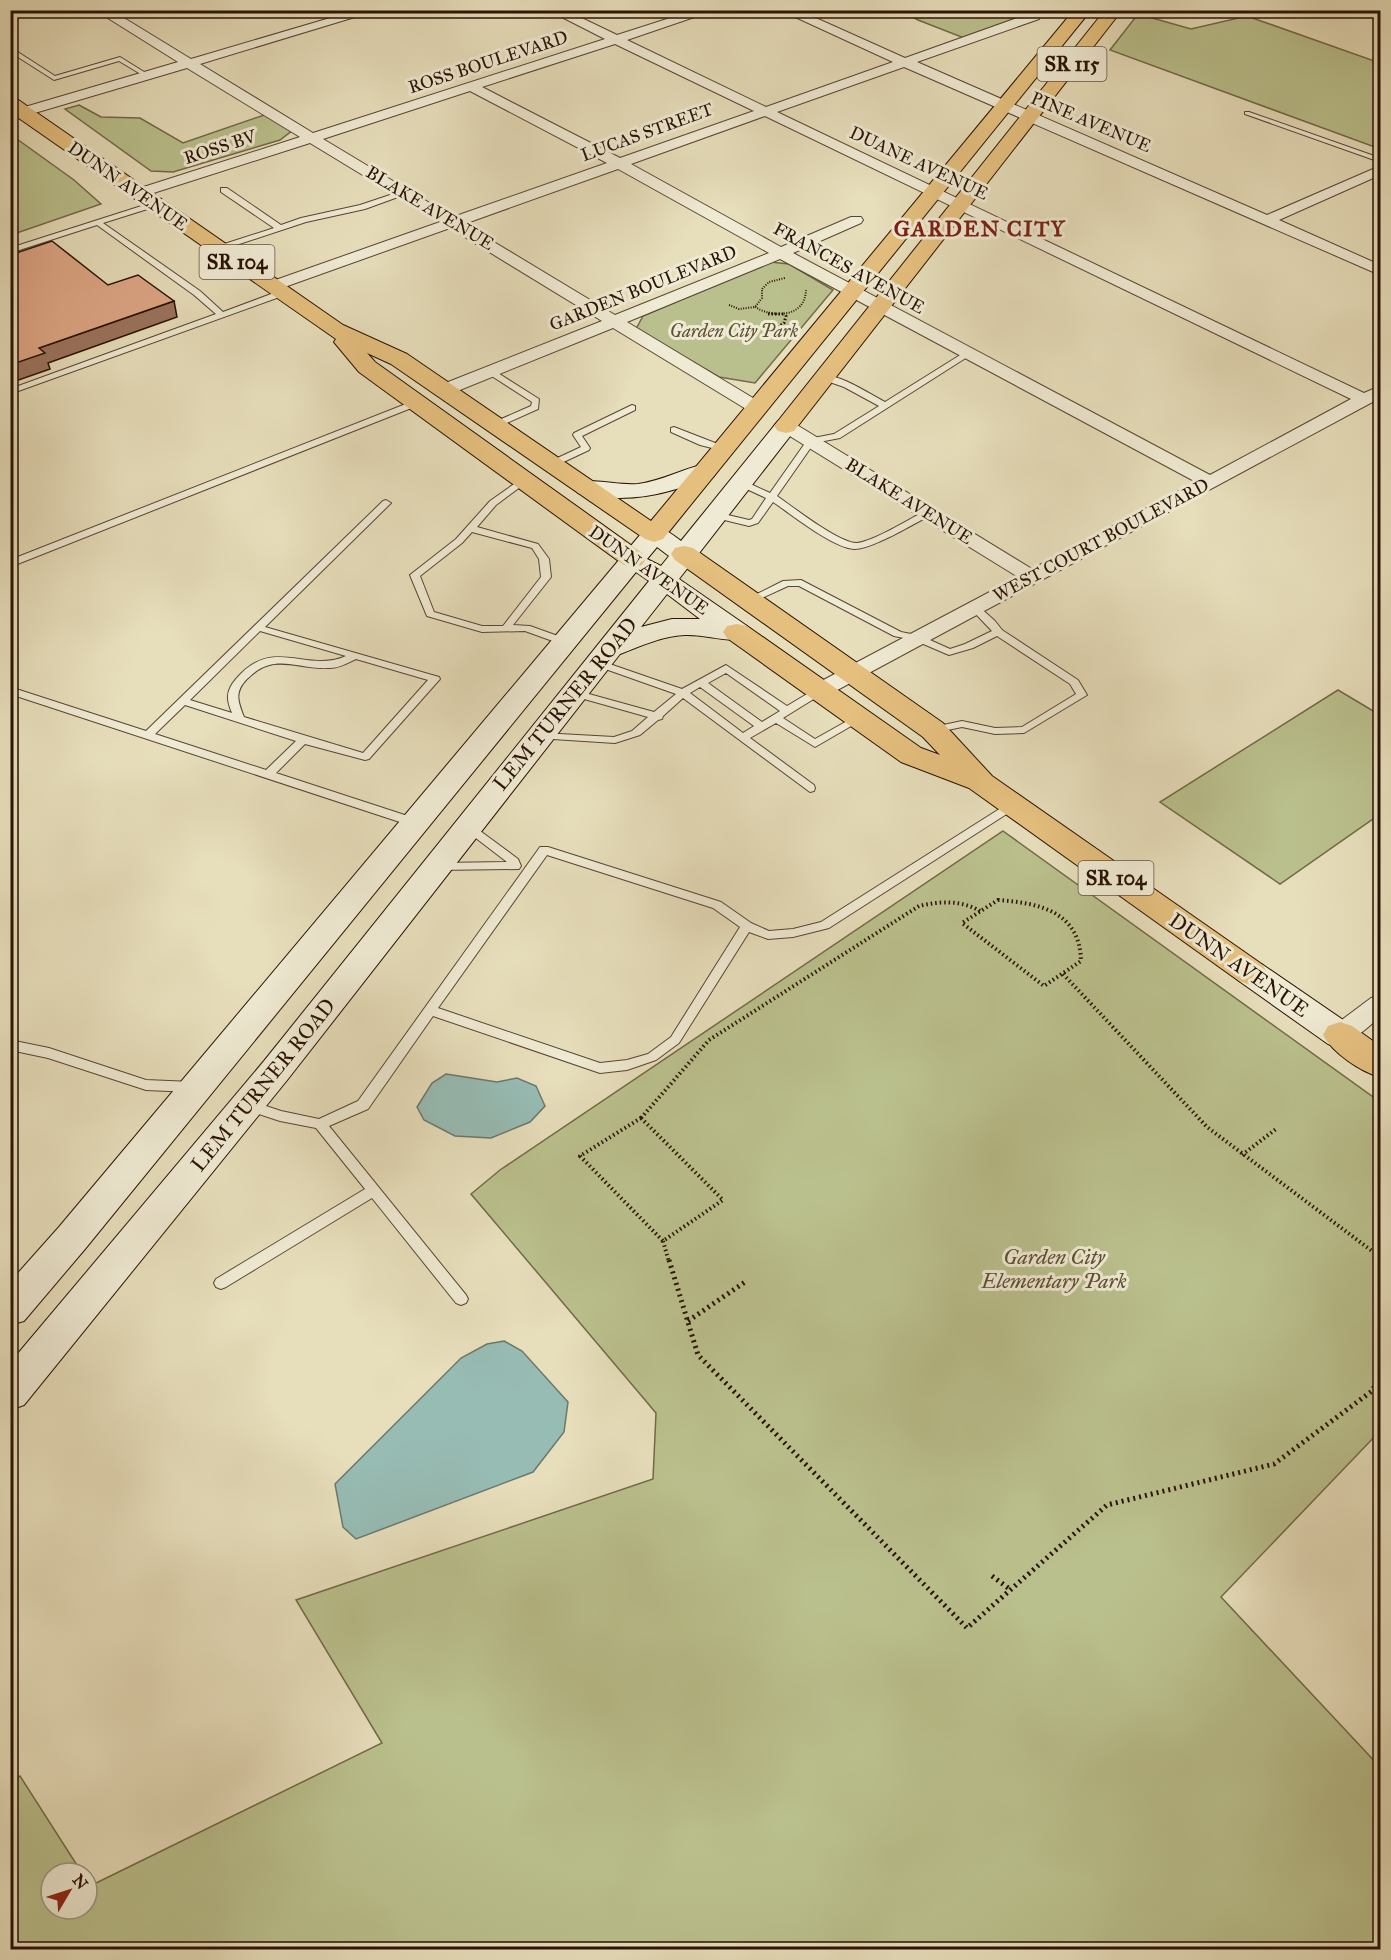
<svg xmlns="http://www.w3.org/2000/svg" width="1391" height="1960" font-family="'IM FELL Great Primer',serif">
  <rect width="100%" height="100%" fill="#e7debb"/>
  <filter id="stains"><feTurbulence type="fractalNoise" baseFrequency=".00333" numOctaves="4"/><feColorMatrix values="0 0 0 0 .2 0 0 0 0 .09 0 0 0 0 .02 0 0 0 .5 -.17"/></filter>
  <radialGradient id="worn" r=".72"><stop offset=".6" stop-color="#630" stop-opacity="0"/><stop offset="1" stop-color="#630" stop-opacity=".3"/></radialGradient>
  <g fill="#bac08d" stroke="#726948" stroke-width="1.5">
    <path d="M902 11H1045L1038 16 964 38 918 20Z"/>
    <path d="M1138 14 1191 29 1247 16 1380 63V149L1110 50Z"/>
    <path d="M79 105 101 117 140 118 183 143 267 114 293 130 280 140 173 172 151 171 65 109Z"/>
    <path d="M10 134 74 180 101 204 11 235Z"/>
    <path d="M770 262 789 264 833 290 755 383 719 377 636 329 643 316Z"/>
    <path d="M1338 690 1380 715V814L1280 884 1160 802Z"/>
    <path d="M1003 831 1380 1102V1431L1221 1597 1380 1767V1949H11V1782L20 1776 82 1873H51V1909H87V1882L90 1886 382 1743 296 1600 653 1479 656 1413 471 1194 500 1170Z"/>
  </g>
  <g fill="#97bcb4" stroke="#6b786d" stroke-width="1.5">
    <path d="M446 1074 497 1082 517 1078 536 1086 545 1106 530 1122 491 1138 455 1136 424 1120 417 1107 432 1083Z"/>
    <path d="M504 1341 522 1351 568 1402 564 1432 533 1472 356 1539 343 1527 335 1484 461 1358 487 1344Z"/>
  </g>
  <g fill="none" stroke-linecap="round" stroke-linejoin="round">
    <g stroke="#584531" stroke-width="2">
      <g id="service">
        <path d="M10 47 55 76 120 57 149 75 144 76 119 61 54 80 10 52Z"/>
        <path d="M1245 112H1249L1380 158V162L1245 114Z"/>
        <path d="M221 188H227L281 225 301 218 360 205 402 191 409 193 365 209 306 222 218 251H215V247L274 228 221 192Z"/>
        <path d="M154 202H157V206L103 223 200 291 223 312 279 291H285V295L10 394V389L216 314 194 295 97 225 10 253V248Z"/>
        <path d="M965 352 972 354 840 438 814 443 777 496C793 507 840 544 857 543 874 541 908 520 925 511H931V515C913 524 873 549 854 549 833 548 791 514 773 502L758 523 749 526 712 517 710 515 715 512 749 520 752 519 766 498 738 485V481H744L770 493 808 439 834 434 879 406 844 387 821 379V375C840 374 868 393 885 402Z"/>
        <path d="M490 368 539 399 538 409 498 427H492V423L531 406 532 402 487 373V369Z"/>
        <path d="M416 400 420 403 419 405 10 567V560Z"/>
        <path d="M632 405 635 406V410L582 436 590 448 589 450 555 466H549V462L581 447 573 435 574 433Z"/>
        <path d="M674 427 728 448 724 451 700 445 671 432V428Z"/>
        <path d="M524 477 529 480 527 482 496 505 477 527 538 544 549 559 551 577 513 625 530 626 569 640V644H561L525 631 482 632 427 616 410 575 456 539 490 501ZM472 532 532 548 539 559 541 577 503 626H482L434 612 420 576 462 543Z"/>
        <path d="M386 500 391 503 389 505 265 627 439 677 440 679 369 759 365 760 305 744 276 773 420 820 422 823 420 826H412L10 694V687L146 731 383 501ZM260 631 346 656C306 674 273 635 236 679 226 691 226 699 232 713L190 700ZM356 659 428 680 363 753 244 717C238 702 234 692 247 679 275 651 296 670 330 668 339 668 348 663 356 659ZM185 705 296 741 266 770 155 734Z"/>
        <path d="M801 580 901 632 921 636 950 649 965 644 992 631 969 607 974 604 977 605 995 621 1002 630 1078 680 1087 695 1024 733 995 734 962 727 933 733 929 732 928 730 929 728 962 721 995 728 1022 727 1076 694 1070 684 997 636 973 648 949 655 914 640 894 636 799 586H788L753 602 750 603 745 600 783 581Z"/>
        <path d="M598 660 682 689 726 665 787 706 817 688H825L826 690 825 692 783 718 815 739 856 716 860 715 865 718 815 747 776 723 750 738 814 785 815 788 814 791 810 792 683 698 663 716 662 719 658 720 640 735 615 743 537 738 536 736 541 733 614 737 632 731 648 717 570 695 569 693 570 691H578L654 712 676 694 594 665 593 663ZM726 673 780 711 762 722 708 683ZM700 687 754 726 743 733 690 693Z"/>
        <path d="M1012 801 1016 802 1017 805 1016 808 829 928 793 937 768 939 749 932 679 1043 656 1060 627 1070 600 1073 433 1016 368 1109 329 1126 466 1295 468 1299 466 1303 461 1305 456 1303 372 1198 226 1287 221 1289 216 1287 214 1283 216 1279 365 1189 316 1128 280 1121 243 1109 242 1105 243 1101 248 1100 281 1111 319 1119 358 1101 540 847H548L721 902 751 923 769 931 793 929 821 922ZM547 855 713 908 740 927 671 1037 648 1054 627 1060 600 1063 438 1008Z"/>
        <path d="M468 822 518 859 521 866 519 869 436 870 434 867 440 863 507 862 464 829 462 826Z"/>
        <path d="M10 1040 49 1048 146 1080 192 1082 196 1084 198 1087 196 1090 192 1092 146 1090 48 1058 10 1050Z"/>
      </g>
    </g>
    <g stroke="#584531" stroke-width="2">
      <g id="minor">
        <path d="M16 10H37L10 20V12Z"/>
        <path d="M95 10H111L191 59 357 10H378L200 64 313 133 605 39 548 10H565L617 35 695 10H715L627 40 766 107 893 62 780 10H798L905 58 1031 13H1039L1041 16 1039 19 917 62 1267 215 1380 166V175L1279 220 1380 265V275L904 67 777 112 1364 393 1380 386V398L828 695 821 696 814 695 811 690 814 685 1018 577 780 430 777 426 780 422H792L1032 569 1196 482 780 259 627 322 763 404 766 408 763 412H751L613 328 450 394H438L436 390 438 386 602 321 450 228 279 289H267L265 286 267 283 440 222 310 143 144 196H134L132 193 134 190 300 137 187 68 28 115H18L16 112 18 109 178 62ZM615 44 754 111 620 158 482 87ZM470 91 607 163 453 217 323 139ZM765 116 1351 399 1210 475 793 253 861 223 863 220 861 217H851L781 247 631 164ZM618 169 769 253 615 315 464 224Z"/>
        <path d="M1380 995V1017C1366 1028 1350 1047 1331 1042L1328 1035 1331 1028 1371 998Z"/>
      </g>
    </g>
    <g stroke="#291203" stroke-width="2">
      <g id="secondary">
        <path d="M786 419 794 421 798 426 679 579 747 626 751 632 747 638C727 643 705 634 685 635 662 636 641 646 620 654L288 1079 24 1405 10 1410V1363L264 1061 649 581 636 572 85 1249 24 1321 10 1325V1282L59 1227 645 529C660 525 669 532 681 541L778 421ZM657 547 669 556 661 566 647 559ZM667 594 700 619H672L641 627Z"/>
        <path d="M705 464 714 466 717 471 714 476C668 494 627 505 578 493L575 488 578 483C597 478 618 486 638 484 662 481 682 469 705 464Z"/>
        <path d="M1251 961 1263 965 1352 1026 1357 1035 1352 1044 1340 1048 1328 1044 1239 981 1235 973 1239 965Z"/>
      </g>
    </g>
    <g stroke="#291203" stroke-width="2">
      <g id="primary">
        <path d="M1074 10H1091L663 539 654 542 645 539 391 364 367 353 375 362 642 553 646 559 642 565 633 567 624 565 359 372 334 342 336 339 10 112V98L17 99 343 325 407 354 651 521Z"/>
        <path d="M1105 10H1122L794 431 786 433 778 431 774 426 778 421Z"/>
        <path d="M684 546 693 548 943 723 992 776 1263 965 1267 973 1263 981 1251 985 1239 981 969 788 901 762 727 638 723 632 727 626 737 624 747 626 921 748 940 755 923 737 675 560 671 554 675 548Z"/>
        <path d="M1340 1022 1352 1026 1380 1046V1077C1361 1072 1333 1053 1323 1035L1328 1026Z"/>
      </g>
    </g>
    <g stroke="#291203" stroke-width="2" stroke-dasharray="1 1.5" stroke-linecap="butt">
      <path d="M729 305 739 309 755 307 762 298V289L769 282 785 278"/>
      <path d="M755 307C773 318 805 318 806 290"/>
    </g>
    <g stroke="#291203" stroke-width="3" stroke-dasharray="1.5 2" stroke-linecap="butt">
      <path d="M768 314H785"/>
      <path d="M772 331 784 323 786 316 784 314"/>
    </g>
    <g stroke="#291203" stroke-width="4" stroke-dasharray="1.5 3" stroke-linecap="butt">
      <path d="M998 900C1040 903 1080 912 1081 961L1044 986 962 923Z"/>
      <path d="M1063 974 1207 1127 1380 1257"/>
      <path d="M641 1118 723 1200 663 1241 580 1156Z"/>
      <path d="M641 1118 709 1040 919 906C940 901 961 900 980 911"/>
      <path d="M1242 1155 1276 1129"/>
      <path d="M663 1241 669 1262"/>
    </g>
    <g stroke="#291203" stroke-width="5" stroke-dasharray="2 4" stroke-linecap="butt">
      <path d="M669 1260 698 1355 967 1628 1107 1505 1274 1464 1372 1391 1380 1376"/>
      <path d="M688 1321 745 1282"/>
      <path d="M992 1576 1011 1590"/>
    </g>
    <use href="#service" fill="#efead3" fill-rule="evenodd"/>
    <use href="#minor" fill="#efead3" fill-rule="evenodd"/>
    <use href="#secondary" fill="#efead3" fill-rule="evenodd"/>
    <use href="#primary" fill="#e4bf7e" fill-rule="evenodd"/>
  </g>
  <g fill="#9b745e" stroke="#291203" stroke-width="1.5">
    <path d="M174 301 177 317 48 363 50 369 10 383V365L39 348Z"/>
    <path d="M10 1069 17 1085 10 1093Z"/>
  </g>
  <path fill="#dea686" stroke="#291203" stroke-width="1.5" d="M52 241 108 285 138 275 174 301 39 348 45 353 10 365V255Z"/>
  <g text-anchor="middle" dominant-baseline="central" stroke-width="6" stroke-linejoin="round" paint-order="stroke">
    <g font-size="18" fill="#291203" stroke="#efead3">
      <text transform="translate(488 62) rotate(-18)">ROSS BOULEVARD</text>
      <text transform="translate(1091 122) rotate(23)">PINE AVENUE</text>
      <text transform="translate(647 132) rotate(-20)">LUCAS STREET</text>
      <text transform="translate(220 147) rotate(-18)">ROSS BV</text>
      <text transform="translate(919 163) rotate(25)">DUANE AVENUE</text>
      <text transform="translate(128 186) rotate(35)">DUNN AVENUE</text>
      <text transform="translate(430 208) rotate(31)">BLAKE AVENUE</text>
      <text transform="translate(849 268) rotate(29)">FRANCES AVENUE</text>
      <text transform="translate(643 288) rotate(-22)">GARDEN BOULEVARD</text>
      <text transform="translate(909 501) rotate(32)">BLAKE AVENUE</text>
      <text transform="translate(1101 540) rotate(-28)">WEST COURT BOULEVARD</text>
      <text transform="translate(649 570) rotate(35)">DUNN AVENUE</text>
    </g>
    <g font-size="18" font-style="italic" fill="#5c4f33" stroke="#efead3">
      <text x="734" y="331">Garden City Park</text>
    </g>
    <g fill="#efead3" stroke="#645341" stroke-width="1.5">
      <rect x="1037.5" y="47" width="69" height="34" rx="4.5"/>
      <rect x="199.5" y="245" width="75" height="34" rx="4.5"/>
      <rect x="1078.5" y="861" width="75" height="34" rx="4.5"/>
    </g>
    <g font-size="20" font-weight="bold" fill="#291203">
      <text x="1072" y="64">SR 115</text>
      <text x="237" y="262">SR 104</text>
      <text x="1116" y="878">SR 104</text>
    </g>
    <g font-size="21" fill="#291203" stroke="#efead3">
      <text transform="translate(565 704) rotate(-51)">LEM TURNER ROAD</text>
      <text transform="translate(1239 965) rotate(35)">DUNN AVENUE</text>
      <text transform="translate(263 1085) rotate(-51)">LEM TURNER ROAD</text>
    </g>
    <g font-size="21" font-style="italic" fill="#5c4f33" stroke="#efead3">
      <text x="1054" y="1257">Garden City<tspan x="1054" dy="24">Elementary Park</tspan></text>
    </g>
    <g font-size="22" font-weight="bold" letter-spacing="1.5" fill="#7a1f14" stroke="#efead3">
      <text x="980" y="228">GARDEN CITY</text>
    </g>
  </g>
  <rect width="1391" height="1960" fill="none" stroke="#e7debb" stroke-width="36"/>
  <rect x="12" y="12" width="1367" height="1936" fill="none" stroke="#291203" stroke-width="3"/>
  <rect x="18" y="18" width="1355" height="1924" fill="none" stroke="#291203" stroke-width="1.5"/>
  <g transform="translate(69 1891) rotate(51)"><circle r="28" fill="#efead3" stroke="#a09480" stroke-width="1.5"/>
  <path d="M0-4.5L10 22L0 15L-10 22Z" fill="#8f2418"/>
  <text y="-9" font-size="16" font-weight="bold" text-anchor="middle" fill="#291203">N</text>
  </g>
  <rect width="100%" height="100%" filter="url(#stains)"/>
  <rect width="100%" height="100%" fill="url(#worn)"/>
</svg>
